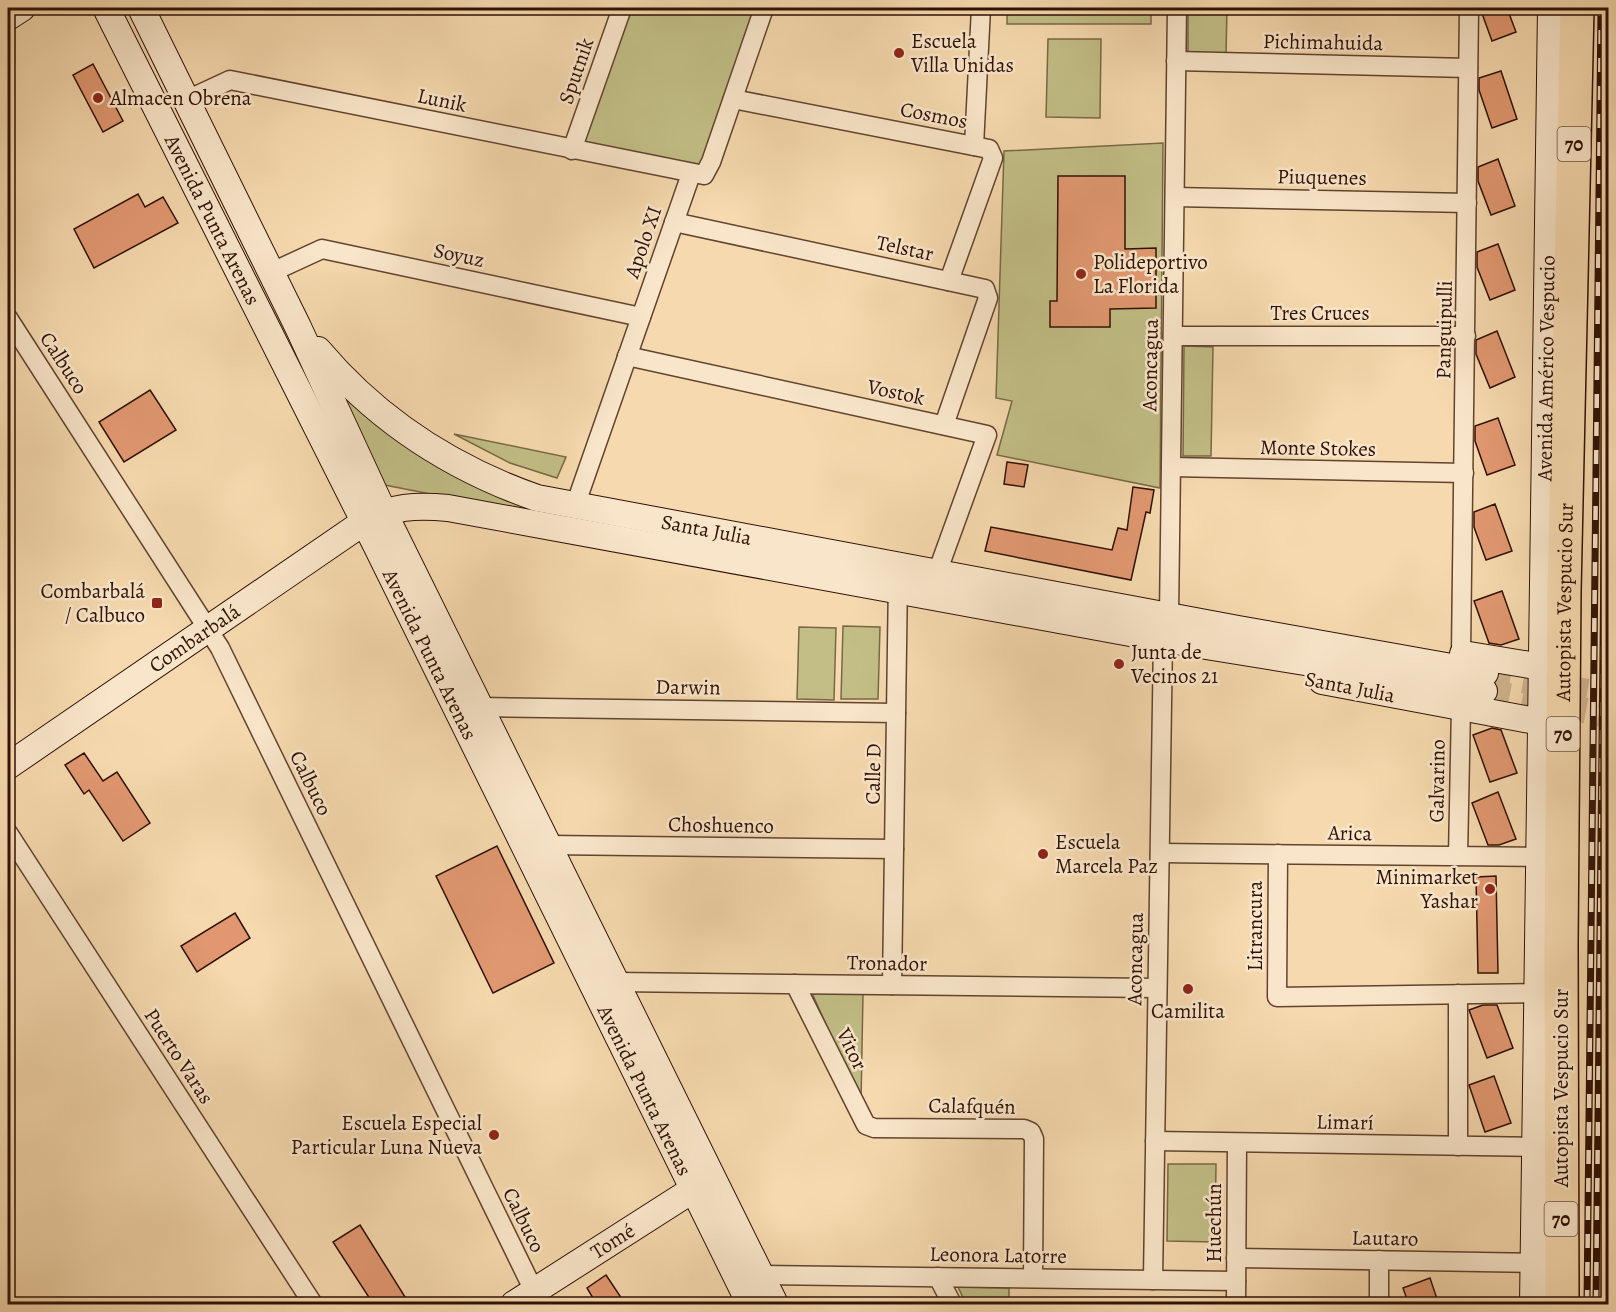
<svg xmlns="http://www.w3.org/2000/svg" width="1616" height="1312" font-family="Alegreya,serif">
  <rect width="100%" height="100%" fill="#f6d9ae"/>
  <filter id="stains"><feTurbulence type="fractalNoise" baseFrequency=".00333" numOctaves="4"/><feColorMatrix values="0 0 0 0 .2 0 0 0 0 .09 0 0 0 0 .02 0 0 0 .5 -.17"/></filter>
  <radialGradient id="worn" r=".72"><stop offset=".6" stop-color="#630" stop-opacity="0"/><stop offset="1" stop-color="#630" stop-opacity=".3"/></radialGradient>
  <g fill="#c2be86" stroke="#796846" stroke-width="1.5">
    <path d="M630 8H759L704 166 583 143Z"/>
    <rect x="1007" y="8" width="144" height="16"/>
    <path d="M1188 8H1227L1226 56H1188Z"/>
    <path d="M1048 39H1101L1100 118 1046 117Z"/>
    <path d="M1163 143 1160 488 997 455 1012 401 996 398 1004 151Z"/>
    <path d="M1184 346 1213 347 1211 456H1183Z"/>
    <path d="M342 394 553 512V515L547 517 385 485Z"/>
    <path d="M454 434 566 457 557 478 510 463Z"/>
    <path d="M843 626 880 627 878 699H841Z"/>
    <path d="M799 627 836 628 834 700 797 699Z"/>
    <path d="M812 993 863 994 861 1103Z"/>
    <path d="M1168 1164H1216L1215 1242 1167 1241Z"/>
    <path d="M958 1287 1009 1288V1304H966Z"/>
  </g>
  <g fill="#e19870" stroke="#301105" stroke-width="1.5">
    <path d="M1480 8H1507L1516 32 1492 41Z"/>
    <path d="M93 64 123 121 103 132 73 75Z"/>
    <path d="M1501 71 1517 119 1492 128 1479 90V78Z"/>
    <path d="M1498 159 1515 206 1491 215 1478 181V167Z"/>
    <path d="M1058 176H1125V249L1156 248V308L1110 309V327H1050V301H1057Z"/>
    <path d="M138 194 145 207 163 197 178 223 94 268 74 229Z"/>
    <path d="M1498 244 1515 290 1490 300 1477 267V252Z"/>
    <path d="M1497 331 1515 377 1490 388 1476 354V340Z"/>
    <path d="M150 390 176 430 124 462 99 422Z"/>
    <path d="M1498 418 1515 465 1487 475 1475 441V426Z"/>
    <path d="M1007 462 1028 465 1024 487 1004 484Z"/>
    <path d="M1133 487 1154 490 1150 513 1146 512 1131 580 985 551 991 527 1112 550 1118 528 1127 530Z"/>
    <path d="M1495 504 1512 551 1486 560 1474 527V512Z"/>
    <path d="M1502 591 1519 639 1501 645 1489 643 1474 601Z"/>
    <path d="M1492 728 1501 730 1517 773 1490 782 1473 735Z"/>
    <path d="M84 753 103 781 117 772 150 823 123 841 89 790 84 794 65 765Z"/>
    <path d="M1498 792 1516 839 1499 845H1488L1472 803Z"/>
    <path d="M497 846 554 963 493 993 436 876Z"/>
    <path d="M1496 876 1498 973H1478L1476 877Z"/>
    <path d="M235 913 250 938 197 972 181 946Z"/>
    <path d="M1483 1005H1497L1513 1048 1487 1058 1469 1010Z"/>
    <path d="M1494 1076 1511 1123 1485 1132 1469 1085Z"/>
    <path d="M360 1225 410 1305H374L333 1242Z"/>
    <path d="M606 1275 626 1305H597L587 1288Z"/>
    <path d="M1430 1278 1439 1305H1409L1403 1288Z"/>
  </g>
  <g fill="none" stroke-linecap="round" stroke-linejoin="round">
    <g stroke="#ceb18c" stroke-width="26" stroke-dasharray="26 13" stroke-linecap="butt">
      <path d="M1485 673 1608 696"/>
      <path d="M1484 691 1608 715"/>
    </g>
    <g stroke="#62432f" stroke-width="21">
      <g id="street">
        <path d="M1176 61 1468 68"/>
        <path d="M733 99 989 149 993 158 949 281"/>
        <path d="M187 100 230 80 704 175 711 162 764 8"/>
        <path d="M974 146 981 8"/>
        <path d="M572 150 622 8"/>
        <path d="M1175 197 1467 203"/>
        <path d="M674 222 985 289 988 298 944 425"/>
        <path d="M272 272 322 249 641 317"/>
        <path d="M8 318 220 648 534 1291"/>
        <path d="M1173 336H1466"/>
        <path d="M627 356 987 435 933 584"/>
        <path d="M1171 467 1464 473"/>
        <path d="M575 506 691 174"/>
        <path d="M1169 615 1177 8"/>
        <path d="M1461 653 1469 8"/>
        <path d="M480 707 896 713"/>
        <path d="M8 833 313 1304"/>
        <path d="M548 845 894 849"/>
        <path d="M1160 853 1539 857"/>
        <path d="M1278 854 1277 997 1537 993"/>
        <path d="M1458 856 1461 707"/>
        <path d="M615 982 1157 988"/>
        <path d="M795 984 866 1125 874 1128 1024 1129 1031 1132 1034 1139 1033 1278"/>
        <path d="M892 985 898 579"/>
        <path d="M1155 1141 1535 1147"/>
        <path d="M1458 1146V994"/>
        <path d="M1236 1258 1534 1263"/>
        <path d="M760 1275 1236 1281"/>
        <path d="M938 1277 952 1304"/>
        <path d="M1153 1280 1163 639"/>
        <path d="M1236 1304 1237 1143"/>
        <path d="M1379 1304V1260"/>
      </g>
    </g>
    <g stroke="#301105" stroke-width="28">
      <g id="secondary">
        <path id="s1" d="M106 8 376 545 750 1304"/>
        <path d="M141 8 298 327 383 511 775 1304"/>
        <path d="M8 17 22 8"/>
        <path id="s2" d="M318 350C377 420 451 468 537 498L1238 629 1485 673"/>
        <path d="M1463 654 1542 667"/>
        <path d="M1322 681 1541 722"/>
        <path id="s3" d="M8 766 364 522C391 506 417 505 448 508L1163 639 1484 691"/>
        <path id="s4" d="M514 1304 708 1180"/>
        <path id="s5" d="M1533 1304 1551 8"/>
      </g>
    </g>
    <g stroke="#301105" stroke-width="36">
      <g id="highway">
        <path id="s6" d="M1562 1304 1561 944 1564 591 1577 8"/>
      </g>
    </g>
    <use href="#street" stroke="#f9e6ca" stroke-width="18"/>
    <use href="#secondary" stroke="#f9e6ca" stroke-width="26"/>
    <use href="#highway" stroke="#f6d9ae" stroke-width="33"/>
    <g stroke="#301105" stroke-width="7">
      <g id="rail">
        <path d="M1587 1304 1601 8"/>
        <path d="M1596 1304 1608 187"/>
      </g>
    </g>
    <use href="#rail" stroke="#f9e6ca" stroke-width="4.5" stroke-dasharray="14" stroke-linecap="butt"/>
  </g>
  <g fill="#8f2418" stroke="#f9e6ca" stroke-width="2">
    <circle cx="899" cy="53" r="6"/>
    <circle cx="98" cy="98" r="6"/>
    <circle cx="1081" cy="274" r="6"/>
    <rect x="151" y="597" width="12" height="12" rx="3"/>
    <circle cx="1119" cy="664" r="6"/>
    <circle cx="1043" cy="854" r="6"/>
    <circle cx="1490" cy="889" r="6"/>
    <circle cx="1188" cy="989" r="6"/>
    <circle cx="494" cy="1135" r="6"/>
  </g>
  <g text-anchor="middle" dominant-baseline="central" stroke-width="5" stroke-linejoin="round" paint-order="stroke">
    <g fill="#f9e6ca" stroke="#6c5140" stroke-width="1.5">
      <rect x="1557.5" y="127" width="33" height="34" rx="4.5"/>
      <rect x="1546.5" y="717" width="33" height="34" rx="4.5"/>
      <rect x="1544.5" y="1202" width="33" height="34" rx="4.5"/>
    </g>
    <g font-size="20" font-weight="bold" fill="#301105">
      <text x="1574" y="144">70</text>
      <text x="1563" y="734">70</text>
      <text x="1561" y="1219">70</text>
    </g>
    <g font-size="21" fill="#301105" stroke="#f9e6ca" text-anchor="start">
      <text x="911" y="41">Escuela<tspan x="911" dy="24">Villa Unidas</tspan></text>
      <text x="110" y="98">Almacen Obrena</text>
      <text x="1093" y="262">Polideportivo<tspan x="1093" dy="24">La Florida</tspan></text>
      <text x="145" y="591" text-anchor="end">Combarbalá<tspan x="145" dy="24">/ Calbuco</tspan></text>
      <text x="1131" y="652">Junta de<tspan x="1131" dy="24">Vecinos 21</tspan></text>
      <text x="1055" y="842">Escuela<tspan x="1055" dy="24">Marcela Paz</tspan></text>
      <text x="1478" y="877" text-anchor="end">Minimarket<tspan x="1478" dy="24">Yashar</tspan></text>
      <text x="1188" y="1011" text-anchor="middle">Camilita</text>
      <text x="482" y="1123" text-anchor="end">Escuela Especial<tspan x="482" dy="24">Particular Luna Nueva</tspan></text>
    </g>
    <g font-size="21" fill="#301105" stroke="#f9e6ca">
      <text transform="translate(1323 42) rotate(1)">Pichimahuida</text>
      <text transform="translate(576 71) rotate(-71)">Sputnik</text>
      <text transform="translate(442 100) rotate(12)">Lunik</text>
      <text transform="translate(934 115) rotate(11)">Cosmos</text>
      <text transform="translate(1322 177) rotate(1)">Piuquenes</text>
      <text stroke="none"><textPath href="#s1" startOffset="237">Avenida Punta Arenas</textPath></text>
      <text transform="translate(643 242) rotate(-71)">Apolo XI</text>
      <text transform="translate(905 248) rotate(12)">Telstar</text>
      <text transform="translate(459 255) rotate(12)">Soyuz</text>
      <text x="1320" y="313">Tres Cruces</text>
      <text transform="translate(1444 330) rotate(-89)">Panguipulli</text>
      <text transform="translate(64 363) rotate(57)">Calbuco</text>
      <text transform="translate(1150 365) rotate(-89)">Aconcagua</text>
      <text stroke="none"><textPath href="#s5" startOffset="936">Avenida Américo Vespucio</textPath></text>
      <text transform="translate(896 392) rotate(12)">Vostok</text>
      <text transform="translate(1318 448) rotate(1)">Monte Stokes</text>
      <text stroke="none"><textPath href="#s2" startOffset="440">Santa Julia</textPath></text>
      <text stroke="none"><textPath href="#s6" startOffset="702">Autopista Vespucio Sur</textPath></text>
      <text stroke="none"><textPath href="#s3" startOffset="226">Combarbalá</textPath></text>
      <text stroke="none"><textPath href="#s1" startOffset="723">Avenida Punta Arenas</textPath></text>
      <text transform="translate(688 687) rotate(1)">Darwin</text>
      <text transform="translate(1350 687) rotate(11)">Santa Julia</text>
      <text transform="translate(873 774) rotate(-89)">Calle D</text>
      <text transform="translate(1437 781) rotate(-89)">Galvarino</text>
      <text transform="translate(311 783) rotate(64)">Calbuco</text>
      <text transform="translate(721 825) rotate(1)">Choshuenco</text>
      <text transform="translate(1350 833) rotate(1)">Arica</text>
      <text transform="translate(1255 926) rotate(-90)">Litrancura</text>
      <text transform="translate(1135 959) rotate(-89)">Aconcagua</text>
      <text transform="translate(887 963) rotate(1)">Tronador</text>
      <text transform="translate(852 1049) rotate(64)">Vitor</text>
      <text transform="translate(179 1056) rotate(57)">Puerto Varas</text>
      <text transform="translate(1561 1088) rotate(-90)">Autopista Vespucio Sur</text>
      <text stroke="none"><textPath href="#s1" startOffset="1209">Avenida Punta Arenas</textPath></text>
      <text transform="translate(972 1106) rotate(1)">Calafquén</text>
      <text transform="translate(1345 1122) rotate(1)">Limarí</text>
      <text transform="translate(524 1220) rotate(64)">Calbuco</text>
      <text transform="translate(1214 1223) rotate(-90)">Huechún</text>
      <text transform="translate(1385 1238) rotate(1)">Lautaro</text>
      <text stroke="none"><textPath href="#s4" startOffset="117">Tomé</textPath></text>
      <text transform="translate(998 1255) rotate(1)">Leonora Latorre</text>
    </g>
  </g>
  <rect width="1616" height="1312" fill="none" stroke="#f6d9ae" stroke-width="30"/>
  <rect x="9" y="9" width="1598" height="1294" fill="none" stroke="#301105" stroke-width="3"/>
  <rect x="15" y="15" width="1586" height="1282" fill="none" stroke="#301105" stroke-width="1.5"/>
  <rect width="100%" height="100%" filter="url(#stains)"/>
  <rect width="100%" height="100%" fill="url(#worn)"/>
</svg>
